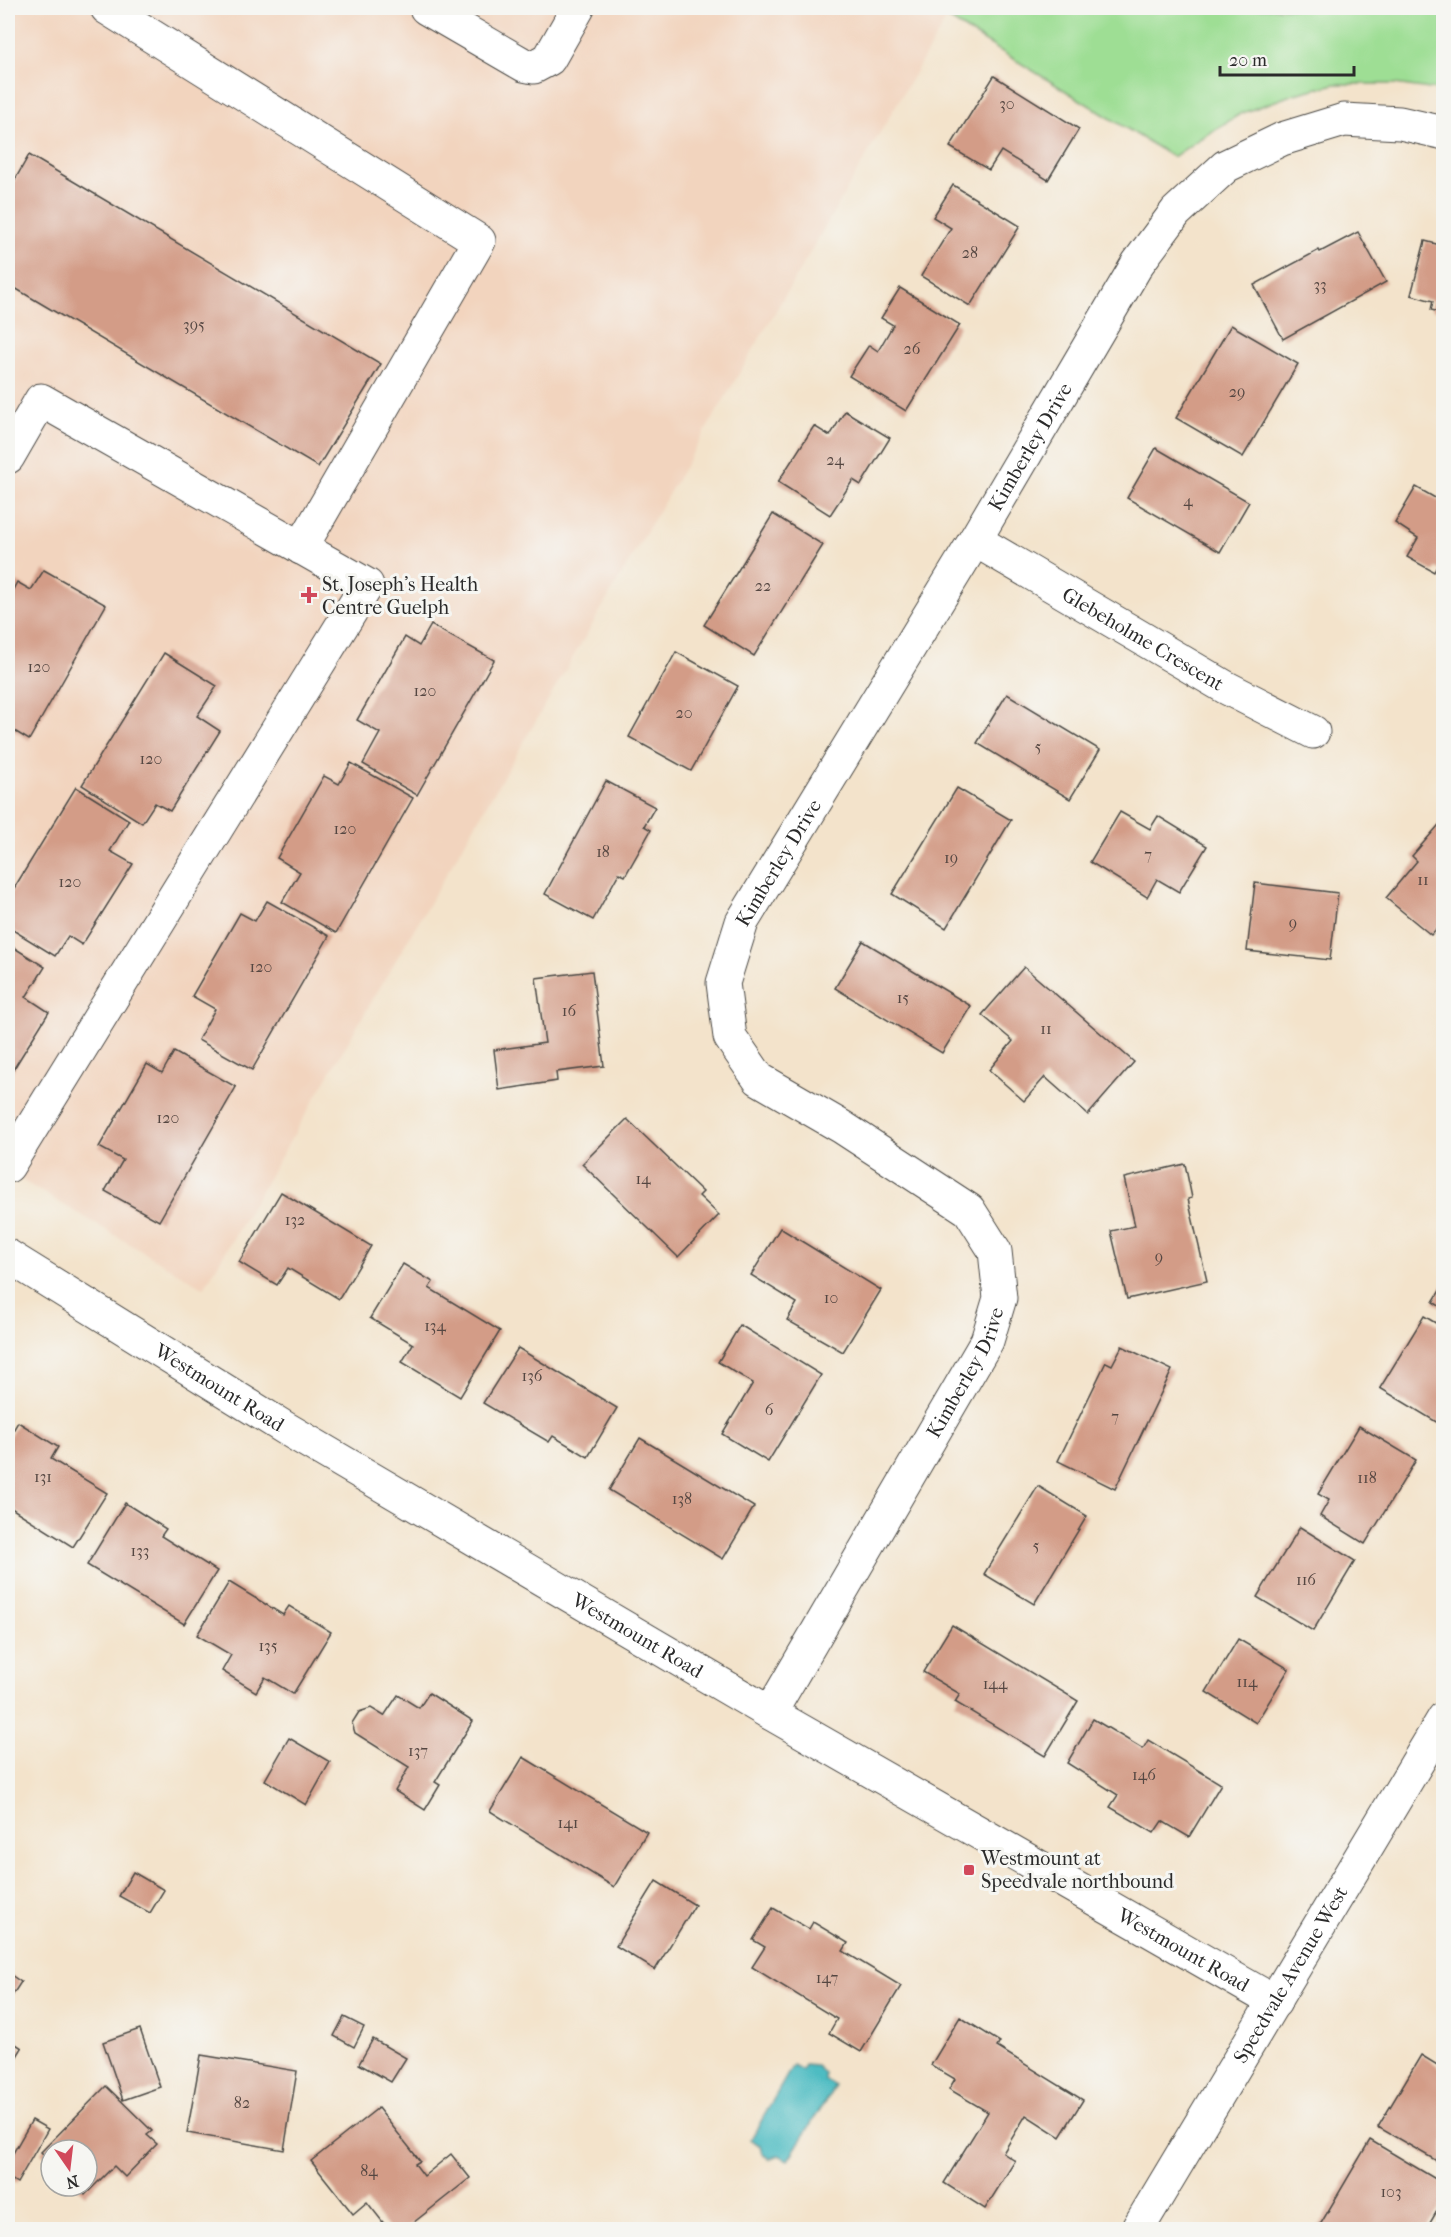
<svg xmlns="http://www.w3.org/2000/svg" width="1451" height="2237" font-family="'IM FELL French Canon',serif">
  <rect width="100%" height="100%" fill="#f6f6f2"/>
  <filter id="ink" filterUnits="userSpaceOnUse"><feTurbulence type="fractalNoise" baseFrequency=".0167" numOctaves="2"/><feDisplacementMap in="SourceGraphic" scale="12" xChannelSelector="R" yChannelSelector="G"/><feConvolveMatrix kernelMatrix="1 2 1 2 8 2 1 2 1" color-interpolation-filters="sRGB"/></filter>
  <filter id="wash" filterUnits="userSpaceOnUse"><feTurbulence type="fractalNoise" baseFrequency=".008" numOctaves="4" result="noise"/><feDisplacementMap in="SourceGraphic" scale="24" xChannelSelector="R" yChannelSelector="G"/><feGaussianBlur stdDeviation="1.35" result="paint"/><feColorMatrix in="noise" values="0 0 0 0 0 0 0 0 0 0 0 0 0 0 0 0 0 1.4 0 .05"/><feComposite in="paint" operator="in"/></filter>
  <g filter="url(#wash)">
    <rect width="100%" height="100%" fill="#f3e3cb"/>
    <path fill="#f2d4be" d="M8 8H953L204 1288 8 1172Z"/>
    <path fill="#9ede94" stroke="#648460" stroke-width="1.5" d="M953 8H1443V91L1395 84H1335L1294 94 1240 114 1201 138 1173 157 947 18Z"/>
    <path fill="#4dbcc2" stroke="#3c7476" stroke-width="1.5" d="M793 2065 802 2070 805 2065 816 2066 824 2073V2080L835 2086 788 2160 779 2155 770 2159 762 2154 760 2146 751 2139Z"/>
    <g id="blocks">
      <g fill="#d39c87">
        <path d="M994 76 1079 129 1048 180 1001 151 989 170 950 147Z"/>
        <path d="M29 155 381 364 318 467 8 284V192Z"/>
        <path d="M953 185 1020 226 970 306 921 276 951 228 933 217Z"/>
        <path d="M1358 232 1386 282 1283 339 1254 285 1319 250 1320 252Z"/>
        <path d="M1425 241 1444 246V313L1431 310 1433 301 1411 295Z"/>
        <path d="M900 288 960 325 906 411 849 376 869 345 878 351 893 325 881 318Z"/>
        <path d="M1231 325 1298 364 1243 457 1176 418Z"/>
        <path d="M845 411 890 438 861 485 853 480 830 515 778 482 814 426 830 436Z"/>
        <path d="M1156 448 1249 502 1220 552 1127 498Z"/>
        <path d="M1416 487 1444 503V572L1436 568 1434 572 1407 557 1418 538 1395 523Z"/>
        <path d="M773 514 823 545 754 656 704 625Z"/>
        <path d="M44 570 106 605 29 740 8 727V599L17 582 31 590Z"/>
        <path d="M431 625 494 660 417 795 363 764 380 733 357 720 405 637 419 646Z"/>
        <path d="M676 652 738 686 691 771 629 737Z"/>
        <path d="M164 653 217 686 197 716 220 731 170 811 155 803 142 823 82 785Z"/>
        <path d="M1007 694 1100 750 1070 799 977 743Z"/>
        <path d="M351 763 413 798 336 933 282 902 300 872 277 858 324 776 339 784Z"/>
        <path d="M606 781 655 807 644 826 651 830 625 876 619 873 593 920 545 894Z"/>
        <path d="M76 787 129 820 110 851 133 864 82 945 68 936 55 956 8 927V898Z"/>
        <path d="M957 788 1011 820 946 928 892 894Z"/>
        <path d="M1120 812 1150 829 1158 816 1207 846 1179 892 1157 879 1147 897 1090 862Z"/>
        <path d="M1444 819V920L1431 935 1386 898 1417 861 1412 856Z"/>
        <path d="M1255 883 1338 893 1330 960 1247 951Z"/>
        <path d="M267 901 329 936 252 1070 198 1040 215 1009 192 996 240 913 255 921Z"/>
        <path d="M863 941 971 1006 942 1053 835 988Z"/>
        <path d="M8 944 45 967 26 997 49 1012 8 1078Z"/>
        <path d="M1024 967 1134 1062 1088 1115 1045 1077 1024 1101 989 1070 1013 1041 982 1015Z"/>
        <path d="M592 971 604 1066 556 1072 557 1081 499 1090 494 1050 545 1043 536 978Z"/>
        <path d="M174 1052 236 1087 159 1221 105 1191 123 1160 99 1147 147 1064 162 1073Z"/>
        <path d="M627 1119 703 1192 699 1196 719 1215 678 1257 582 1164Z"/>
        <path d="M1185 1164 1192 1198 1188 1199 1207 1281 1127 1299 1111 1231 1135 1226 1124 1178Z"/>
        <path d="M281 1192 371 1246 339 1299 288 1268 277 1285 239 1262Z"/>
        <path d="M780 1228 881 1290 843 1352 787 1320 797 1303 751 1275Z"/>
        <path d="M403 1264 433 1282 429 1288 500 1331 460 1397 402 1362 413 1344 370 1318Z"/>
        <path d="M1444 1284V1309L1433 1302Z"/>
        <path d="M1424 1316 1444 1328V1414L1438 1423 1380 1388Z"/>
        <path d="M740 1325 821 1375 768 1462 722 1434 753 1383 718 1362Z"/>
        <path d="M1122 1346 1172 1370 1115 1489 1058 1461 1106 1362 1112 1365Z"/>
        <path d="M518 1348 617 1408 588 1457 553 1436 549 1442 483 1403Z"/>
        <path d="M18 1422 58 1447 51 1459 107 1493 73 1547 8 1506V1439Z"/>
        <path d="M1359 1426 1416 1460 1365 1544 1320 1516 1329 1500 1318 1494Z"/>
        <path d="M640 1438 754 1507 723 1559 609 1490Z"/>
        <path d="M1038 1486 1087 1516 1034 1604 984 1574Z"/>
        <path d="M125 1503 166 1529 161 1536 217 1571 184 1624 87 1565Z"/>
        <path d="M1300 1527 1355 1561 1313 1631 1257 1597Z"/>
        <path d="M229 1582 283 1615 289 1606 331 1632 293 1694 265 1677 256 1692 222 1671 231 1655 197 1635Z"/>
        <path d="M952 1625 1078 1701 1045 1756 955 1702 960 1694 923 1672Z"/>
        <path d="M1238 1639 1289 1669 1256 1723 1206 1692Z"/>
        <path d="M429 1693 473 1721 435 1782 440 1785 425 1810 395 1791 409 1767 355 1733 352 1723 359 1712 371 1708 384 1716 398 1695 419 1708Z"/>
        <path d="M1093 1719 1143 1749 1148 1740 1221 1784 1189 1837 1162 1821 1154 1833 1110 1807 1118 1795 1067 1763Z"/>
        <path d="M289 1738 330 1762 306 1805 265 1780Z"/>
        <path d="M523 1757 647 1832 614 1887 490 1811Z"/>
        <path d="M133 1872 164 1890 150 1913 119 1896Z"/>
        <path d="M656 1881 695 1905 655 1970 616 1946Z"/>
        <path d="M773 1908 809 1929 813 1922 848 1943 843 1951 901 1986 861 2052 829 2033 837 2019 752 1967 765 1947 753 1940Z"/>
        <path d="M8 1973 21 1982 8 2002Z"/>
        <path d="M344 2017 364 2027 354 2047 334 2036Z"/>
        <path d="M960 2017 1000 2042 997 2047 1083 2100 1060 2137 1026 2115 1003 2153 1015 2161 985 2209 944 2183 988 2112 949 2089 955 2079 931 2065Z"/>
        <path d="M140 2029 160 2087 123 2100 103 2042Z"/>
        <path d="M8 2039 22 2048 8 2071Z"/>
        <path d="M373 2039 406 2058 391 2082 359 2064Z"/>
        <path d="M201 2055 297 2071 284 2150 187 2133Z"/>
        <path d="M1421 2055 1442 2068 1444 2065V2161L1442 2164 1378 2127Z"/>
        <path d="M106 2086 152 2131 147 2135 157 2144 125 2177 114 2166 85 2195 76 2186H87V2150H51V2162L41 2152Z"/>
        <path d="M378 2108 420 2161 415 2164 424 2176 451 2154 470 2178 404 2230H389L367 2202 353 2214 311 2161Z"/>
        <path d="M32 2120 48 2129 17 2183 8 2177V2162Z"/>
        <path d="M1370 2140 1444 2184V2199L1426 2230H1401L1391 2224 1388 2230H1317Z"/>
      </g>
    </g>
  </g>
  <g filter="url(#ink)">
    <use href="#blocks" fill-opacity="0" stroke="#494743" stroke-width="1.5"/>
    <g fill="none" stroke-linecap="round" stroke-linejoin="round">
      <g stroke="#494743" stroke-width="35">
        <g id="minor">
          <path d="M107 8 479 241 301 548"/>
          <path d="M426 8 524 65 534 67 549 59 578 8"/>
          <path d="M8 457 41 400 367 585 8 1166"/>
          <path id="s1" d="M975 540 1225 687 1313 732"/>
          <path id="s2" d="M8 1256 285 1428 770 1713 1275 2002"/>
          <path id="s3" d="M770 1713 987 1341 1000 1298 995 1251 969 1210 842 1127 759 1079 730 1037 723 983 742 922 975 540 1138 263 1176 212 1226 166 1282 139 1344 120 1400 123 1444 133"/>
        </g>
      </g>
      <g stroke="#494743" stroke-width="35">
        <g id="major">
          <path id="s4" d="M1137 2230 1444 1718"/>
        </g>
      </g>
      <use href="#minor" stroke="#fff" stroke-width="33"/>
      <use href="#major" stroke="#fff" stroke-width="33"/>
    </g>
  </g>
  <g fill="#d1495b" stroke="#f6f6f2" stroke-width="2">
    <path d="M306 586h6v6h6v6h-6v6h-6v-6h-6v-6h6z"/>
    <rect x="963" y="1864" width="12" height="12" rx="3"/>
  </g>
  <g text-anchor="middle" dominant-baseline="central" stroke-width="6" stroke-linejoin="round" paint-order="stroke">
    <g font-size="16" fill="#554742">
      <text x="1007" y="103">30</text>
      <text x="970" y="252">28</text>
      <text x="1320" y="284">33</text>
      <text x="194" y="324">395</text>
      <text x="912" y="348">26</text>
      <text x="1237" y="391">29</text>
      <text x="835" y="459">24</text>
      <text x="1188" y="500">4</text>
      <text x="763" y="585">22</text>
      <text x="39" y="666">120</text>
      <text x="425" y="690">120</text>
      <text x="684" y="712">20</text>
      <text x="1038" y="746">5</text>
      <text x="151" y="758">120</text>
      <text x="345" y="828">120</text>
      <text x="603" y="851">18</text>
      <text x="1148" y="854">7</text>
      <text x="951" y="857">19</text>
      <text x="1423" y="879">11</text>
      <text x="70" y="881">120</text>
      <text x="1293" y="922">9</text>
      <text x="261" y="966">120</text>
      <text x="903" y="997">15</text>
      <text x="569" y="1010">16</text>
      <text x="1046" y="1028">11</text>
      <text x="168" y="1117">120</text>
      <text x="643" y="1178">14</text>
      <text x="295" y="1219">132</text>
      <text x="1159" y="1256">9</text>
      <text x="831" y="1297">10</text>
      <text x="435" y="1325">134</text>
      <text x="532" y="1375">136</text>
      <text x="769" y="1409">6</text>
      <text x="1115" y="1416">7</text>
      <text x="43" y="1476">131</text>
      <text x="1367" y="1477">118</text>
      <text x="682" y="1498">138</text>
      <text x="1036" y="1545">5</text>
      <text x="140" y="1550">133</text>
      <text x="1306" y="1579">116</text>
      <text x="268" y="1645">135</text>
      <text x="1247" y="1681">114</text>
      <text x="995" y="1683">144</text>
      <text x="418" y="1750">137</text>
      <text x="1144" y="1774">146</text>
      <text x="568" y="1822">141</text>
      <text x="827" y="1977">147</text>
      <text x="242" y="2102">82</text>
      <text x="369" y="2170">84</text>
      <text x="1391" y="2191">103</text>
    </g>
    <g font-size="20" fill="#2b2b2b" stroke="#f6f6f2">
      <text stroke="none"><textPath href="#s3" startOffset="1544">Kimberley Drive</textPath></text>
      <text stroke="none"><textPath href="#s1" startOffset="195">Glebeholme Crescent</textPath></text>
      <text stroke="none"><textPath href="#s3" startOffset="1058">Kimberley Drive</textPath></text>
      <text stroke="none"><textPath href="#s3" startOffset="393">Kimberley Drive</textPath></text>
      <text stroke="none"><textPath href="#s2" startOffset="249">Westmount Road</textPath></text>
      <text stroke="none"><textPath href="#s2" startOffset="735">Westmount Road</textPath></text>
      <text stroke="none"><textPath href="#s2" startOffset="1365">Westmount Road</textPath></text>
      <text stroke="none"><textPath href="#s4" startOffset="298">Speedvale Avenue West</textPath></text>
    </g>
    <g font-size="20" fill="#2b2b2b" stroke="#f6f6f2" text-anchor="start">
      <text x="322" y="584">St. Joseph's Health<tspan x="322" dy="23">Centre Guelph</tspan></text>
      <text x="981" y="1858">Westmount at<tspan x="981" dy="23">Speedvale northbound</tspan></text>
    </g>
  </g>
  <rect width="1451" height="2237" fill="none" stroke="#f6f6f2" stroke-width="30"/>
  <g transform="translate(69 2168) rotate(166)"><circle r="28" fill="#f6f6f2" stroke="#a5a5a2" stroke-width="1.5"/>
  <path d="M0-4.5L10 22L0 15L-10 22Z" fill="#d1495b"/>
  <text y="-9" font-size="16" font-weight="bold" text-anchor="middle" fill="#2b2b2b">N</text>
  </g>
  <path d="M1220 66v9h134v-9" fill="none" stroke="#2b2b2b" stroke-width="3"/>
  <text x="1229" y="66" font-size="18" fill="#2b2b2b" stroke="#f6f6f2" stroke-width="4.5" paint-order="stroke">20 m</text>
</svg>
